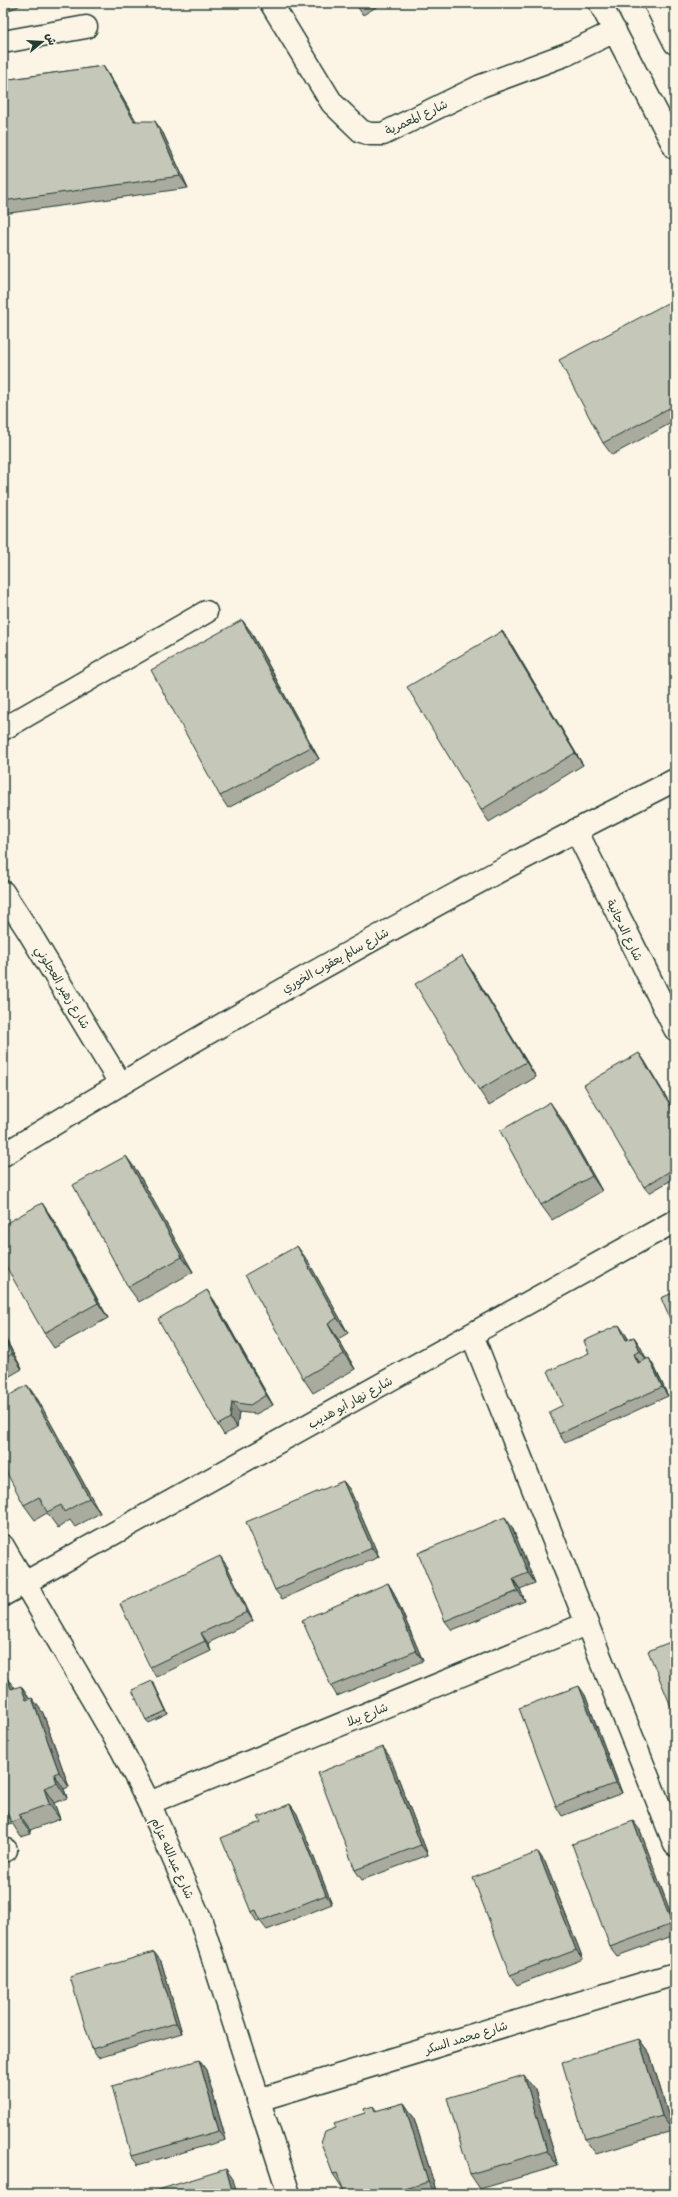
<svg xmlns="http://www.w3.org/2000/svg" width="678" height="2197" font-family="Delius,'Playpen Sans Arabic',sans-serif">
  <rect width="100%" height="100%" fill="#fcf5e5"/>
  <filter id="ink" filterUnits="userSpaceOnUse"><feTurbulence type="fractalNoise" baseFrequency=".025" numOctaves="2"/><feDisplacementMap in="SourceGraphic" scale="8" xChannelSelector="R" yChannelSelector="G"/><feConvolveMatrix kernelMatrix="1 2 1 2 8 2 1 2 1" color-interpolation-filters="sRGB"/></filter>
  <g filter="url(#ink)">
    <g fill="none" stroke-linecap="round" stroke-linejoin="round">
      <g stroke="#1f3d34" stroke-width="25">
        <g id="street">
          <path d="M271 3 332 103 361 131 370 134H383L481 86 567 54 615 31"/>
          <path d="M3 42 86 27"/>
          <path d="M3 729 206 612"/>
          <path d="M576 830 675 1029"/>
          <path d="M3 892 29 932 120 1083"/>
          <path d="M472 1335 675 1845"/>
          <path d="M3 1546 122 1750 149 1803 201 1921 289 2194"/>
          <path d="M3 1595 675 1221"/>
          <path d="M149 1803 586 1624"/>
          <path d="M3 1851 6 1850"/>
          <path d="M258 2100 675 1974"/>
        </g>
      </g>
      <g stroke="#1f3d34" stroke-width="25">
        <g id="secondary">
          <path d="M600 3 675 148"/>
          <path d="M655 3 675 43"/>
          <path d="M3 1155C222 1021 446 895 675 780"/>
        </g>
      </g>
      <use href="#street" stroke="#fcf5e5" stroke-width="22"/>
      <use href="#secondary" stroke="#fcf5e5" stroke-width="22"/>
    </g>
    <g fill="#a9ab9f" stroke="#1f3d34">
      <path d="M3 3H25L3 13Z"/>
      <path d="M355 3H383L363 15Z"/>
      <path d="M103 66 111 78 136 121 163 133 188 188 3 214V80Z"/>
      <path d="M675 299V421L612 455 603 443Z"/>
      <path d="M242 620 251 632 319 759 228 808 220 796Z"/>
      <path d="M502 631 510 642 583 765 489 822 481 810Z"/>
      <path d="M472 971 536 1077 489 1105 479 1090Z"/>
      <path d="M639 1053 644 1060 675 1112V1178L649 1193 644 1187Z"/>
      <path d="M561 1118 602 1191 552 1220 541 1205Z"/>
      <path d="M137 1171 193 1272 139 1302 128 1287Z"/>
      <path d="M42 1203 52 1218 108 1318 54 1348 44 1333Z"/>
      <path d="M308 1261 348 1333 338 1339 355 1369 313 1393 303 1378Z"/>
      <path d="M214 1300 273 1405 256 1414 239 1412 237 1428 224 1435 218 1425Z"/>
      <path d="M3 1334 22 1369 3 1380Z"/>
      <path d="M626 1335 628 1339 634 1337 640 1346 646 1359 655 1368 668 1396 565 1443 559 1434 563 1405 589 1353Z"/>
      <path d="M27 1385 38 1400 100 1513 75 1527 70 1520 58 1528 47 1513 35 1520 24 1505Z"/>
      <path d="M343 1481 350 1490 379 1557 282 1599 275 1590Z"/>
      <path d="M512 1527 535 1583 520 1589 525 1601 452 1630 445 1621Z"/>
      <path d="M227 1566 253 1621 208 1643 211 1651 156 1677 150 1667Z"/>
      <path d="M388 1583 394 1593 423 1661 337 1696 331 1686Z"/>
      <path d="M7 1678 14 1688 30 1699 32 1698 43 1713 69 1787 64 1789 67 1798 54 1803 60 1819 30 1830 31 1834 21 1837 12 1823 9 1824 3 1815V1680Z"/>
      <path d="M154 1684 168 1714 149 1723 146 1720Z"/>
      <path d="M585 1695 622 1793 562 1816 556 1806Z"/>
      <path d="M390 1757 428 1855 362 1880 355 1870Z"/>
      <path d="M290 1804 297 1814 332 1904 267 1930 260 1921 257 1922 251 1912 261 1822Z"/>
      <path d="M640 1830 675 1925V1935L617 1956 610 1947Z"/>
      <path d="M545 1862 583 1959 517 1985 510 1975Z"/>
      <path d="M3 1953 6 1963 3 1964Z"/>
      <path d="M161 1961 182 2033 98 2058 92 2049Z"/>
      <path d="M639 2039 650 2054 673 2131 596 2154 585 2139Z"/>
      <path d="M199 2060 206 2070 226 2140 138 2165 131 2156Z"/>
      <path d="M535 2090 558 2166 480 2189 470 2174Z"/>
      <path d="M404 2103 414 2118 437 2194H345L343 2189 333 2174 336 2128 365 2113 373 2106 377 2111Z"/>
    </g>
    <g fill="#8a8b82" stroke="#1f3d34">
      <path d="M103 66 111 78 143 133 134 121Z"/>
      <path d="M155 121 163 133 188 188 180 176Z"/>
      <path d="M242 620 251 632 319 759 311 747Z"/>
      <path d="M502 631 510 642 583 765 575 753Z"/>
      <path d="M462 956 472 971 536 1077 526 1062Z"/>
      <path d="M639 1053 644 1060 675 1112V1113Z"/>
      <path d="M550 1102 561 1118 602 1191 592 1176Z"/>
      <path d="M126 1156 137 1171 193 1272 182 1257Z"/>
      <path d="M42 1203 52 1218 108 1318 98 1303Z"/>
      <path d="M297 1246 308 1261 348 1333 337 1318Z"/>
      <path d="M207 1290 214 1300 273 1405 266 1395Z"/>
      <path d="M328 1324 338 1339 355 1369 344 1354Z"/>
      <path d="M619 1325 626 1335 633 1350 626 1340Z"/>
      <path d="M3 1334 22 1369 12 1354 3 1338Z"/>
      <path d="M634 1337 640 1346 647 1360 640 1351Z"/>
      <path d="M634 1354 640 1363H638Z"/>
      <path d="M649 1358 655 1368 668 1396 662 1387Z"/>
      <path d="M27 1385 38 1400 100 1513 89 1498Z"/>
      <path d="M232 1402 239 1412 237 1428 230 1418Z"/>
      <path d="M343 1481 350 1490 379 1557 372 1548Z"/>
      <path d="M505 1517 512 1527 535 1583 528 1573Z"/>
      <path d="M220 1556 227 1566 253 1621 247 1612Z"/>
      <path d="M513 1579 520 1589 525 1601 518 1591Z"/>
      <path d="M388 1583 394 1593 423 1661 416 1651Z"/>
      <path d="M201 1633 208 1643 211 1651 205 1641Z"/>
      <path d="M7 1678 18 1693 11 1689Z"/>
      <path d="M152 1681 154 1684 168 1714 166 1711Z"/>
      <path d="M21 1686 31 1701 26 1700Z"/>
      <path d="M579 1686 585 1695 622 1793 616 1783Z"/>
      <path d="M32 1698 43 1713 69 1787 59 1772Z"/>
      <path d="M383 1747 390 1757 428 1855 421 1845Z"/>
      <path d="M54 1774 64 1789 67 1798 57 1783Z"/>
      <path d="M44 1788 54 1803 60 1819 49 1804Z"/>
      <path d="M290 1804 297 1814 332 1904 326 1895Z"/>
      <path d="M19 1815 30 1830 31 1834 20 1819Z"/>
      <path d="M633 1821 640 1830 675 1925V1929L672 1924Z"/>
      <path d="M538 1852 545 1862 583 1959 576 1950Z"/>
      <path d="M154 1952 161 1961 182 2033 176 2023Z"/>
      <path d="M3 1953 6 1963 3 1959Z"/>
      <path d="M639 2039 650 2054 673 2131 662 2116Z"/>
      <path d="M199 2060 206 2070 226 2140 219 2131Z"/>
      <path d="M524 2075 535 2090 558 2166 547 2151Z"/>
      <path d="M404 2103 414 2118 437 2194H436L428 2182Z"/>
      <path d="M226 2169 233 2179 237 2194H233Z"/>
    </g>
    <g fill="#c5c7b9" stroke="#1f3d34">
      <path d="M103 66 134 121H155L180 176 3 201V80Z"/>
      <path d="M675 299V405L603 443 559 360Z"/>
      <path d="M242 620 311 747 220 796 151 670Z"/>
      <path d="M502 631 575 753 481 810 407 687Z"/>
      <path d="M462 956 526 1062 479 1090 415 984Z"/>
      <path d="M639 1053 675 1113V1168L644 1187 584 1085Z"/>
      <path d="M550 1102 592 1176 541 1205 500 1131Z"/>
      <path d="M126 1156 182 1257 128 1287 73 1185Z"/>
      <path d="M42 1203 98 1303 44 1333 3 1261V1225Z"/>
      <path d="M297 1246 337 1318 328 1324 344 1354 303 1378 245 1275Z"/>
      <path d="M207 1290 266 1395 250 1405 232 1402 230 1418 218 1425 158 1319Z"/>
      <path d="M675 1292V1331L661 1298Z"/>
      <path d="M619 1325 626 1340 634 1337 640 1351 634 1354 638 1363 649 1358 662 1387 559 1434 549 1412 563 1405 548 1371 589 1353 584 1341Z"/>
      <path d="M3 1338 12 1354 3 1359Z"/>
      <path d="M27 1385 89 1498 64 1512 61 1505 47 1512 39 1497 24 1505 3 1466V1399Z"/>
      <path d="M343 1481 372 1548 275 1590 246 1522Z"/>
      <path d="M505 1517 528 1573 513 1579 518 1591 445 1621 418 1553Z"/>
      <path d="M220 1556 247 1612 201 1633 205 1641 150 1667 120 1604Z"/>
      <path d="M388 1583 416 1651 331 1686 302 1620Z"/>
      <path d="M675 1640V1716L648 1651Z"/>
      <path d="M7 1678 11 1689 21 1686 26 1700 32 1698 59 1772 54 1774 57 1783 44 1788 49 1804 19 1815 20 1819 11 1822 5 1807H3V1680Z"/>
      <path d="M152 1681 166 1711 146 1720 132 1690Z"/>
      <path d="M579 1686 616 1783 556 1806 519 1708Z"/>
      <path d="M383 1747 421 1845 355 1870 318 1773Z"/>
      <path d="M290 1804 326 1895 260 1921 256 1910 251 1912 221 1838 261 1822 258 1817Z"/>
      <path d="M633 1821 672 1924 610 1947 572 1844Z"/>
      <path d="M538 1852 576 1950 510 1975 473 1878Z"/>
      <path d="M154 1952 176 2023 92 2049 70 1977Z"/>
      <path d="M639 2039 662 2116 585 2139 562 2062Z"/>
      <path d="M199 2060 219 2131 131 2156 112 2086Z"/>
      <path d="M524 2075 547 2151 470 2174 447 2098Z"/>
      <path d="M404 2103 428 2182 389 2194H345L337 2173 333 2174 321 2143 325 2132 336 2128 334 2123 365 2113 364 2109 373 2106 375 2111Z"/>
      <path d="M226 2169 233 2194H145Z"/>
    </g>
  </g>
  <g text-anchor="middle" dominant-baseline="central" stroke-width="3.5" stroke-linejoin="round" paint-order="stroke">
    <g font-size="12" fill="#1f3d34" stroke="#fcf5e5">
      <text transform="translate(416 117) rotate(-25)">شارع المعمرية</text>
      <text transform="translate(625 930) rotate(64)">شارع الدجانية</text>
      <text transform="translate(335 960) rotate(-29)">شارع سالم يعقوب الخوري</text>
      <text transform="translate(63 987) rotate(59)">شارع زهير العجلوني</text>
      <text transform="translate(350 1402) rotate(-29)">شارع نهار أبو هديب</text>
      <text transform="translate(367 1714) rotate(-22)">شارع يبلا</text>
      <text transform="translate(173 1858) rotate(66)">شارع عبدالله عزام</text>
      <text transform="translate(466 2037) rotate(-17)">شارع محمد السكر</text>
    </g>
  </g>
  <rect width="678" height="2197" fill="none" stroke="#fcf5e5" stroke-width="16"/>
  <rect x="8" y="8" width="662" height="2181" fill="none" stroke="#1f3d34" stroke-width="1.5" filter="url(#ink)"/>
  <g transform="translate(42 42) rotate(72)" stroke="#fcf5e5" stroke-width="3" paint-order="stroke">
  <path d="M0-3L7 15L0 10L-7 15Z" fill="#1f3d34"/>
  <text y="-6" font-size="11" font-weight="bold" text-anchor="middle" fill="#1f3d34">ش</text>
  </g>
</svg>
